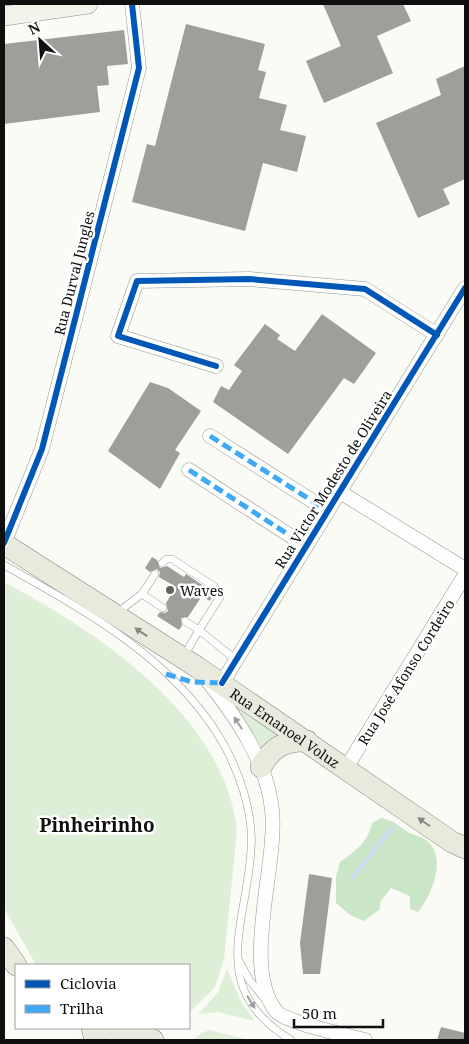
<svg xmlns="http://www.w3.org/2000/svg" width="469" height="1044" font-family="'Noto Serif',serif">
  <rect width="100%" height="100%" fill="#fafbf5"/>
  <g fill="#ddefd7">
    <path d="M4 582C97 632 225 715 237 831L224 959 215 987 189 1013V965H36L4 908Z"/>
    <path d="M231 694 296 737 261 757 237 713Z"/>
    <path d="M227 969 241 1002 255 1021 217 1012 199 1014 218 992Z"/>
    <path d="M210 1030 249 1040H193L201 1033Z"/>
  </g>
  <path fill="#cbe6c6" d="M381 818C397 821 399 828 412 834 417 836 422 837 426 840 448 857 432 895 418 912L410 909V896L391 888 380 902V909L364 921 350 915 336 903V877L340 862C356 851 368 842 372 823Z"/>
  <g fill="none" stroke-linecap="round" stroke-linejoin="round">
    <path stroke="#ced9f2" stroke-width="4" d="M353 877 392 828"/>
  </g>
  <g fill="#9e9e9a">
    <path d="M323 4H403L411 21 377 36 393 73 324 103 306 61 341 46Z"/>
    <path d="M186 24 265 44 258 70 266 72 259 98 287 105 280 130 306 136 297 172 263 163 245 231 132 202 147 144 155 146Z"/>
    <path d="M124 30 128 64 107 66 109 85 97 86 100 112 4 124V44Z"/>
    <path d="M465 66V179L443 189 450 204 418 218 376 123 441 95 436 79Z"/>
    <path d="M322 314 376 353 354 384 344 378 288 454 213 402 221 386 229 390 242 371 234 365 265 324 280 335 277 339 295 351Z"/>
    <path d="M150 382 168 388 201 411 175 450 180 453 160 489 108 451Z"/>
    <path d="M152 557 157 560 160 568 167 566 184 577 186 574 211 591 213 595 210 601 202 596 188 617 181 618 182 626 179 630 157 616 160 612 165 613 168 611 166 603 176 587 159 577 160 572 157 569 150 572 145 568Z"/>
    <path d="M309 874 332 878 320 974H303L300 943Z"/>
    <path d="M441 1027 465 1033V1040H437Z"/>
  </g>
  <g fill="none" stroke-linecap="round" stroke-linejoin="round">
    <g stroke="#959593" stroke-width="8">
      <g id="lane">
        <path d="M162 563 167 559H172L215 587 220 597 199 630 236 660"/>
        <path d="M4 565C84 610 171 657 220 738 239 770 254 813 251 850 246 927 207 989 291 1040"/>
        <path d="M142 594 155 574"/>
        <path d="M118 612 142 594 163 608"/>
        <path d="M184 656 199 630 185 621"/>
        <path d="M239 961 250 981 264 998"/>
      </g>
    </g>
    <g stroke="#959593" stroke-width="15">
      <g id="street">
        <path d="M216 366 118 336 137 281 249 279 365 289 437 335"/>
        <path d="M210 436 328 511"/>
        <path d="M189 470 306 546"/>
        <path d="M340 492 465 569"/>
        <path d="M4 543 42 449 139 68 132 4"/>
        <path d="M207 680C236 717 267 761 272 810 278 865 241 967 276 1011 286 1023 347 1035 365 1040"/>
        <path d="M222 683 465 288"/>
        <path d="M346 768 465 575"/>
      </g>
    </g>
    <g stroke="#8b8c89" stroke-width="20">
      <path id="secondary" d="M4 16 88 4"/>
    </g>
    <g stroke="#828380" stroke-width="22">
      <g id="primary">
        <path id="s1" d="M4 544 197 667 452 842 465 848"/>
        <path d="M261 767C272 747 285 740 307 741"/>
        <path d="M4 948 16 965"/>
        <path d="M92 1028 95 1040"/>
        <path d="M107 1028 153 1040"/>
      </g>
    </g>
    <use href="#lane" stroke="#fefefe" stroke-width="7"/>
    <use href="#street" stroke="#fefefe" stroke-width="14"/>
    <use href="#secondary" stroke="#f2f4ec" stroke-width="19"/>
    <use href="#primary" stroke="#e9eadc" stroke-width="21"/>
    <g stroke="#3fa9f5" stroke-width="5" stroke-dasharray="10 5" stroke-linecap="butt">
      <path d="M210 436 328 511"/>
      <path d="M189 470 306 546"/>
      <path d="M166 674 192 682 222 683"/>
    </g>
    <g stroke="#fff" stroke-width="9">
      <g id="cycleway">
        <path d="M216 366 118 336 137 281 249 279 365 289 437 335"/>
        <path d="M4 543 42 449 139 68 132 4"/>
        <path d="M222 683 465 288"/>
      </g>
    </g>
    <use href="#cycleway" stroke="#0057b8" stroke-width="6"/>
  </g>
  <defs><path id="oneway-solid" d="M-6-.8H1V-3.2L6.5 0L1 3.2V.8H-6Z" transform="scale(1.25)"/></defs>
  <g fill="#878780">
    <use href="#oneway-solid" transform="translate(141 632) rotate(-147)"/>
    <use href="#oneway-solid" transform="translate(424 822) rotate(-145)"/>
  </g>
  <g fill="#9e9e9e">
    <use href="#oneway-solid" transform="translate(238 723) rotate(-123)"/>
    <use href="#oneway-solid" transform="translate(251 1002) rotate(58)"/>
  </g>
  <circle fill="#616260" stroke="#fff" stroke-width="2" cx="170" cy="590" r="5"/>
  <g text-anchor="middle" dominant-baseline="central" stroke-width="5" stroke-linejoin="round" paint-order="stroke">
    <g font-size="14" fill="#0f0f0f" stroke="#fff">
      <text transform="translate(74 273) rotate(-76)">Rua Durval Jungles</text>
      <text transform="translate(333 479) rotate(-58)">Rua Victor Modesto de Oliveira</text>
      <text transform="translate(406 672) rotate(-58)">Rua José Afonso Cordeiro</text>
      <text stroke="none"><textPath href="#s1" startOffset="336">Rua Emanoel Voluz</textPath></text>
    </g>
    <g font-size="14" fill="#0f0f0f" stroke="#fff" text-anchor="start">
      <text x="180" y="590">Waves</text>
    </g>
    <g font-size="19" font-weight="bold" fill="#0f0f0f" stroke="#fff">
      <text x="97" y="825">Pinheirinho</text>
    </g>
  </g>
  <rect width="469" height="1044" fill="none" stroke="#0f0f0f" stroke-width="10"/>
  <rect x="15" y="964" width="175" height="65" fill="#ffffff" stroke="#9f9f9f"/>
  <rect x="25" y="980" width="25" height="8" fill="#0057b8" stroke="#9f9f9f"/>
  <text x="60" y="989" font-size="15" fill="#0f0f0f">Ciclovia</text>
  <rect x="25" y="1005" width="25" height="8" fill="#3fa9f5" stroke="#9f9f9f"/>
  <text x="60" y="1014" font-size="15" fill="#0f0f0f">Trilha</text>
  <g transform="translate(40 40) rotate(334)" stroke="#ffffff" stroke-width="4" paint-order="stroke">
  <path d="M0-4L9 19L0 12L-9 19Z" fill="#0f0f0f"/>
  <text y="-8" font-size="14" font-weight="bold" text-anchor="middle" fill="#0f0f0f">N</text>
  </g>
  <path d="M294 1019v8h89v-8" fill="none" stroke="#0f0f0f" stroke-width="2.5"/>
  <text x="302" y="1019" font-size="15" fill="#0f0f0f" stroke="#ffffff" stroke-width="4" paint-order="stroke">50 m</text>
</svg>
